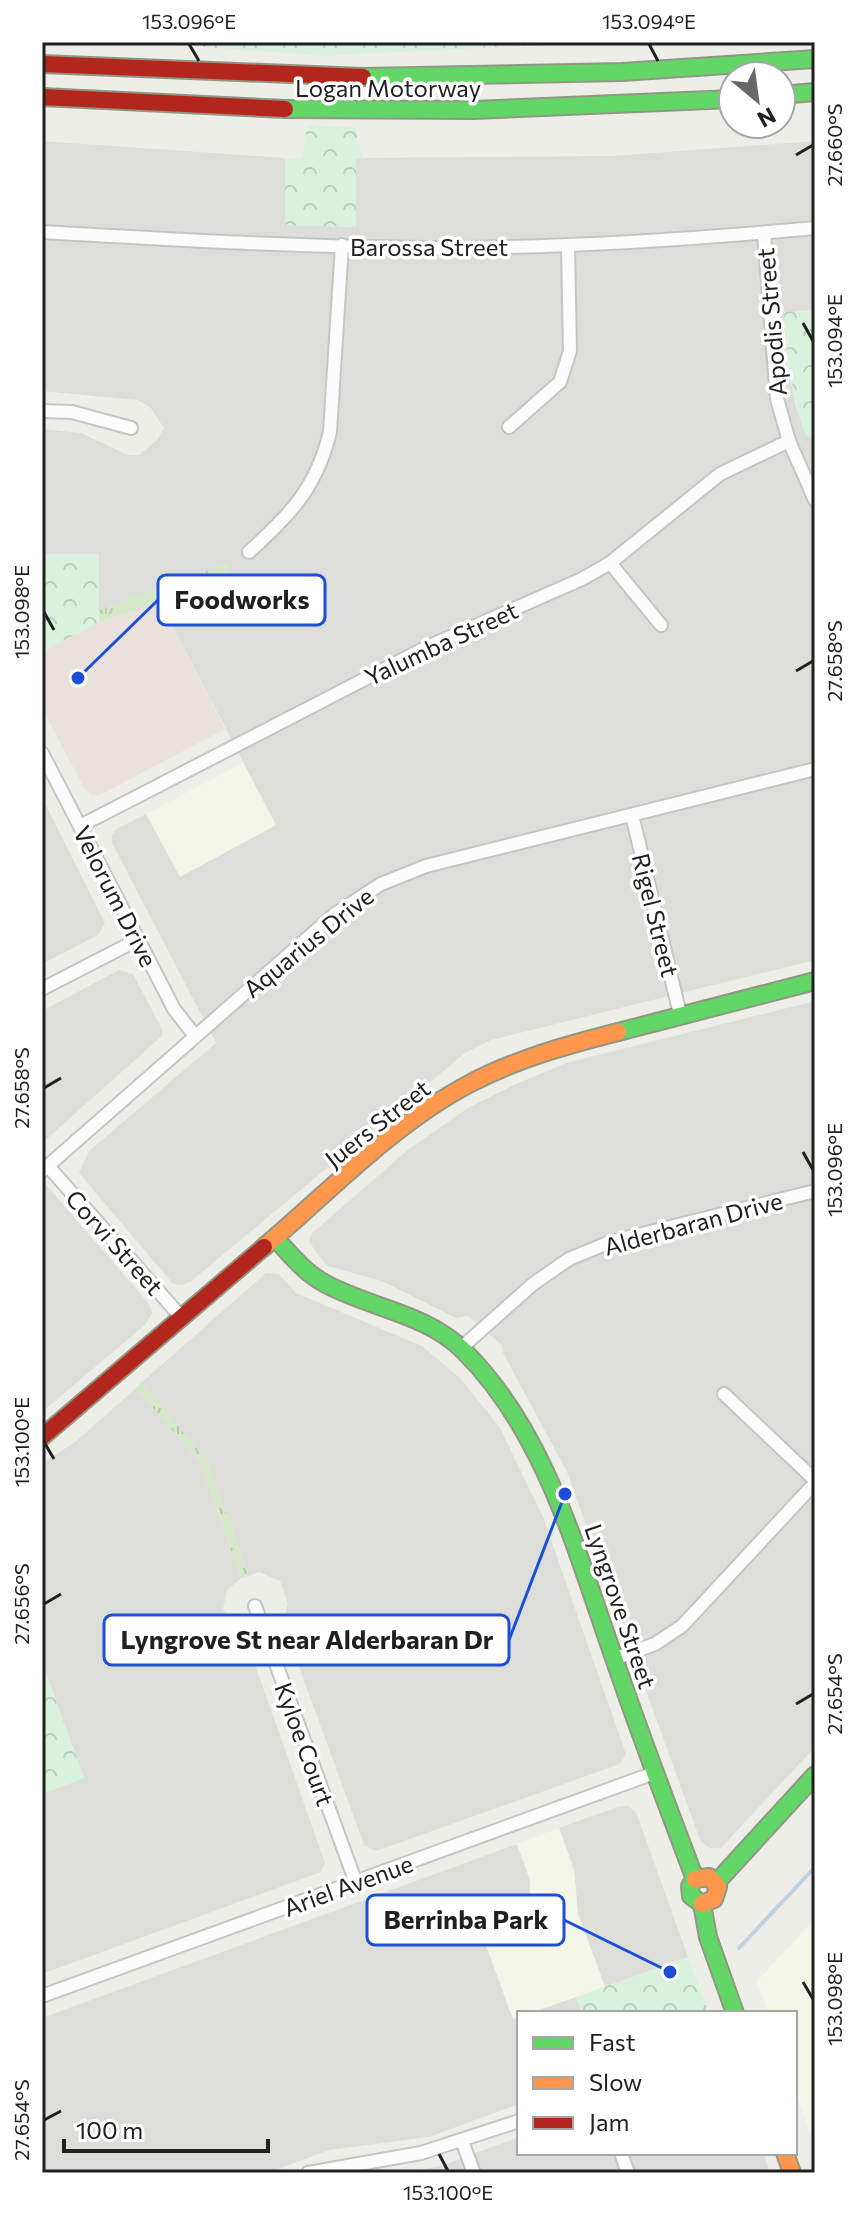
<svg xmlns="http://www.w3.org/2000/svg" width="857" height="2215" font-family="Commissioner,sans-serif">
  <defs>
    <pattern id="grass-tufts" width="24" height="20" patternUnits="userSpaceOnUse" patternTransform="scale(2)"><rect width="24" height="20" fill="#d5e9ca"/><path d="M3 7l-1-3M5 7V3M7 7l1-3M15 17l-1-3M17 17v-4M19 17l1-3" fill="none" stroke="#b7c8ad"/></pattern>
    <pattern id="park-crowns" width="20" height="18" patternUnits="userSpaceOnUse" patternTransform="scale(2)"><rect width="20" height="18" fill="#d9f2de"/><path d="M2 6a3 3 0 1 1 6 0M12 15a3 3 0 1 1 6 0" fill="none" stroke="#bacfbe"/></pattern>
  </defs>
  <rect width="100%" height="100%" fill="#eeeee9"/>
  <g fill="#ddddda">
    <path d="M42 141 285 158V225L356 227V158L614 156 815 141V310L784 313 787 364 796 407 807 437 815 435V960L491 1040 465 1053 190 1282 182 1285 173 1284 79 1173 89 1151 216 1043 112 843V835L116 829 146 814 181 876 276 825 160 602 230 572 227 564 99 610V555L42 554V429L81 433 128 455H139L158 439 164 428 150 407 137 400 42 391Z"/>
    <path d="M42 797 105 923 98 935 42 964Z"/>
    <path d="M119 970 133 974 162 1029V1036L42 1143V1011Z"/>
    <path d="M815 1001V1747L721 1848H709L700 1840 567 1472 503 1353 502 1345 468 1316 456 1318 382 1281 327 1266 309 1242 311 1234 409 1149 468 1108 516 1084 566 1063Z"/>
    <path d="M42 1180 149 1304 152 1313 146 1324 42 1412Z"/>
    <path d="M266 1273 279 1274 296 1293 422 1346 461 1379 500 1428 543 1517 626 1754 620 1764 376 1851 364 1845 283 1623 288 1603 280 1581 259 1572 249 1576 206 1459 141 1383Z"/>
    <path d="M136 1388 200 1462 241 1578 227 1590 223 1609 234 1628 245 1636 325 1863 321 1872 42 1974V1794L84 1778 42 1662V1463L74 1443Z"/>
    <path d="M620 1806H628L636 1812 688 1957 605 1987 578 1914 574 1870 559 1828Z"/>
    <path d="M517 1844 530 1880V1904L521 1916 481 1931 513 2019 519 2017V2104L429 2137 329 2150 267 2173H42V2018Z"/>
    <path d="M576 1997 582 2013H530Z"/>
    <path d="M519 2137V2153H763L770 2173H397L438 2167Z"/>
  </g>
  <path fill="#ebe1dc" d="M160 602 225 729 100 795H92L85 790 42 708V652L99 622Z"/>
  <g fill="#f3f6e6">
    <path d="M243 763 276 825 180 877 146 814Z"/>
    <path d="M559 1828 574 1870 578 1914 605 1987 530 2013H519V2017L513 2019 481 1931 521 1916 530 1904V1880L517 1844Z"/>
    <path d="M815 1919V2147L795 2090V2013H768L757 1981Z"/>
  </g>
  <g fill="url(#grass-tufts)">
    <path d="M226 564 231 572 160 602 99 622V610Z"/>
    <path d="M141 1382 206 1459 249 1576 241 1578 200 1462 136 1388Z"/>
  </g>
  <g fill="url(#park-crowns)">
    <path d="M136 42H602L323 56Z"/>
    <path d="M307 126 355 127 363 158 356 159V227L285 225V158L302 159Z"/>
    <path d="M815 310V435L807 438C791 396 787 357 784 312Z"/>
    <path d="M42 554H99V622L42 652Z"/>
    <path d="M42 1662 84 1778 42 1794Z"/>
    <path d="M688 1957 709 2013H582L576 1997Z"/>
  </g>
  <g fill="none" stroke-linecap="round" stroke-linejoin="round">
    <path stroke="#bfd2de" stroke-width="4" d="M739 1948 815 1867"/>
    <g stroke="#c5c5c3" stroke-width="16">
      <g id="street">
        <path d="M42 232C179 240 316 248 453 248 574 247 695 239 815 228"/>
        <path d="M764 233 777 399 789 441 815 500"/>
        <path d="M42 411 72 412 131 428"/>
        <path d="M509 427 560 382 570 351 568 246"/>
        <path d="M249 552C291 513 316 489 330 432L342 245"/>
        <path d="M610 563 661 625"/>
        <path d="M42 753 174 1009 195 1036"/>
        <path d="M632 815 680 1014"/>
        <path d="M80 826 425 648 582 579 610 563 720 474 789 441"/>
        <path d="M42 989 139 939"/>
        <path d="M48 1166 182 1318"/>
        <path d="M42 1171 335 914 381 884 426 866 815 769"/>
        <path d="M461 1348 533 1284 569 1259 610 1242 815 1191"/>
        <path d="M724 1394 815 1480"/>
        <path d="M255 1606 356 1883"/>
        <path d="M614 1659 655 1644 682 1626 815 1483"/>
        <path d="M42 1996 654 1773"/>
        <path d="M462 2141 474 2173"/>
        <path d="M621 2153 628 2173"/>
        <path d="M308 2173 421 2153 519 2121"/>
      </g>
    </g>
    <g stroke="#919782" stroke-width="20">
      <g id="fast">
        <path d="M363 77 622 72 815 59"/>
        <path d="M781 95 815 92"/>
        <path d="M285 109 474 110 733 99"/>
        <path d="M618 1032 815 981"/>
        <path d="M275 1238C290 1254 304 1272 324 1283 369 1308 426 1313 464 1351 546 1433 576 1551 614 1658 639 1732 667 1805 695 1879"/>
        <path d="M695 1879 690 1886 691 1896 702 1904"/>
        <path d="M716 1883 815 1775"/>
        <path d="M702 1904 708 1937 735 2013"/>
      </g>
    </g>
    <g stroke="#919782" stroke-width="20">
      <g id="slow">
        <path d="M264 1247C329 1192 393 1124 469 1084 516 1059 567 1045 618 1032"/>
        <path d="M695 1879 709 1877 718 1887 714 1899 702 1904"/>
        <path d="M785 2153 792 2173"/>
      </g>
    </g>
    <g stroke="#919782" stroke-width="20">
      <g id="jam">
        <path d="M42 64 363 77"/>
        <path d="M42 97 285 109"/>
        <path d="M42 1437 264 1247"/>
      </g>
    </g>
    <use href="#street" stroke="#fcfcfc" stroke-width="12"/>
    <use href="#fast" stroke="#63d668" stroke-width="16"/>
    <use href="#slow" stroke="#ff974d" stroke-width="16"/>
    <use href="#jam" stroke="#b3261e" stroke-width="16"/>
  </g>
  <path fill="none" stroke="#202020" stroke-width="3" d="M189 44 199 61M649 44 658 61M796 155 813 145M803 323 813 341M44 612 54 630M796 671 813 661M44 1088 61 1078M803 1152 813 1170M44 1442 54 1459M44 1604 61 1594M796 1704 813 1694M803 1982 813 1999M44 2120 61 2111M439 2154 448 2171"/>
  <g text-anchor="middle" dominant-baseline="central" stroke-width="7" stroke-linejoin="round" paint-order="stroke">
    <g font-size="24" fill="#202020" stroke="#fff">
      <text x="388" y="87">Logan Motorway</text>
      <text x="429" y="246">Barossa Street</text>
      <text transform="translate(771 322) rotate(-95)">Apodis Street</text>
      <text transform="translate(441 643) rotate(-25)">Yalumba Street</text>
      <text transform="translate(116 896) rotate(63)">Velorum Drive</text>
      <text transform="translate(656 915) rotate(76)">Rigel Street</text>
      <text transform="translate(308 942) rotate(-39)">Aquarius Drive</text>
      <text transform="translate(377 1123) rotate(-38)">Juers Street</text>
      <text transform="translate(693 1223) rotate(-15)">Alderbaran Drive</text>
      <text transform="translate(115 1242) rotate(48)">Corvi Street</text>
      <text transform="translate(621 1606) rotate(71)">Lyngrove Street</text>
      <text transform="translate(305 1744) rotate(70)">Kyloe Court</text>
      <text transform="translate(348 1885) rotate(-20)">Ariel Avenue</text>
    </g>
  </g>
  <path fill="none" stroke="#1d4ed8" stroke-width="3" d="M78 678L158 600M565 1494L509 1640M670 1972L564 1920"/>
  <g fill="#1d4ed8" stroke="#fff" stroke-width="3">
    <circle cx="78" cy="678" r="8"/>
    <circle cx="565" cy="1494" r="8"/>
    <circle cx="670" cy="1972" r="8"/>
  </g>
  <g fill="#fff" stroke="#1d4ed8" stroke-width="3">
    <rect x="158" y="575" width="167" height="50" rx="8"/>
    <rect x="104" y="1615" width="405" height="50" rx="8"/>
    <rect x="367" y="1895" width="197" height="50" rx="8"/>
  </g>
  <g font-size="26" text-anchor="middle" font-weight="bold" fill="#202020">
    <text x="242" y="609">Foodworks</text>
    <text x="307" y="1649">Lyngrove St near Alderbaran Dr</text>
    <text x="466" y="1929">Berrinba Park</text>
  </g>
  <rect width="857" height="2215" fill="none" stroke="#ffffff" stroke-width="88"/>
  <rect x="517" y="2011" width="280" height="144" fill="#ffffff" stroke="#a6a6a6" stroke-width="2"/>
  <rect x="533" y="2037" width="40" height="12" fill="#63d668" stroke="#a6a6a6" stroke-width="2"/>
  <text x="589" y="2051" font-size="24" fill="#202020">Fast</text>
  <rect x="533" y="2077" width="40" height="12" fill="#ff974d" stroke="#a6a6a6" stroke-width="2"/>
  <text x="589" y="2091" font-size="24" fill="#202020">Slow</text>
  <rect x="533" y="2117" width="40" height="12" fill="#b3261e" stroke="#a6a6a6" stroke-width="2"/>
  <text x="589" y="2131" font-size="24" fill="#202020">Jam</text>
  <g transform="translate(757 100) rotate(151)"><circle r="38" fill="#ffffff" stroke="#a6a6a6" stroke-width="2"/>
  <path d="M0-6L14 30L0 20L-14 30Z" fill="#686866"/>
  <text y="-12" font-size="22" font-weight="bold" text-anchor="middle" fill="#202020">N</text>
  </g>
  <path d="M64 2139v12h204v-12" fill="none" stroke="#202020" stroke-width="4"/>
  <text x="76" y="2139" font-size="24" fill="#202020" stroke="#ffffff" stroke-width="6" paint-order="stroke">100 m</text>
  <rect x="44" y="44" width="769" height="2127" fill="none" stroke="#202020" stroke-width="3"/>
  <g font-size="20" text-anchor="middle" fill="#202020">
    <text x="189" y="29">153.096°E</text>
    <text x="649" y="29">153.094°E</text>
    <text transform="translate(835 145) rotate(-90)" y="7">27.660°S</text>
    <text transform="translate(835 341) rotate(-90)" y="7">153.094°E</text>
    <text transform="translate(22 612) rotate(-90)" y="7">153.098°E</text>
    <text transform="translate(835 661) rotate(-90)" y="7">27.658°S</text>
    <text transform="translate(22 1088) rotate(-90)" y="7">27.658°S</text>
    <text transform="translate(835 1170) rotate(-90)" y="7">153.096°E</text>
    <text transform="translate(22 1442) rotate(-90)" y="7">153.100°E</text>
    <text transform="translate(22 1604) rotate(-90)" y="7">27.656°S</text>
    <text transform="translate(835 1694) rotate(-90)" y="7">27.654°S</text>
    <text transform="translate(835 1999) rotate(-90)" y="7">153.098°E</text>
    <text transform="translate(22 2120) rotate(-90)" y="7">27.654°S</text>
    <text x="448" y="2200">153.100°E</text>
  </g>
</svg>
